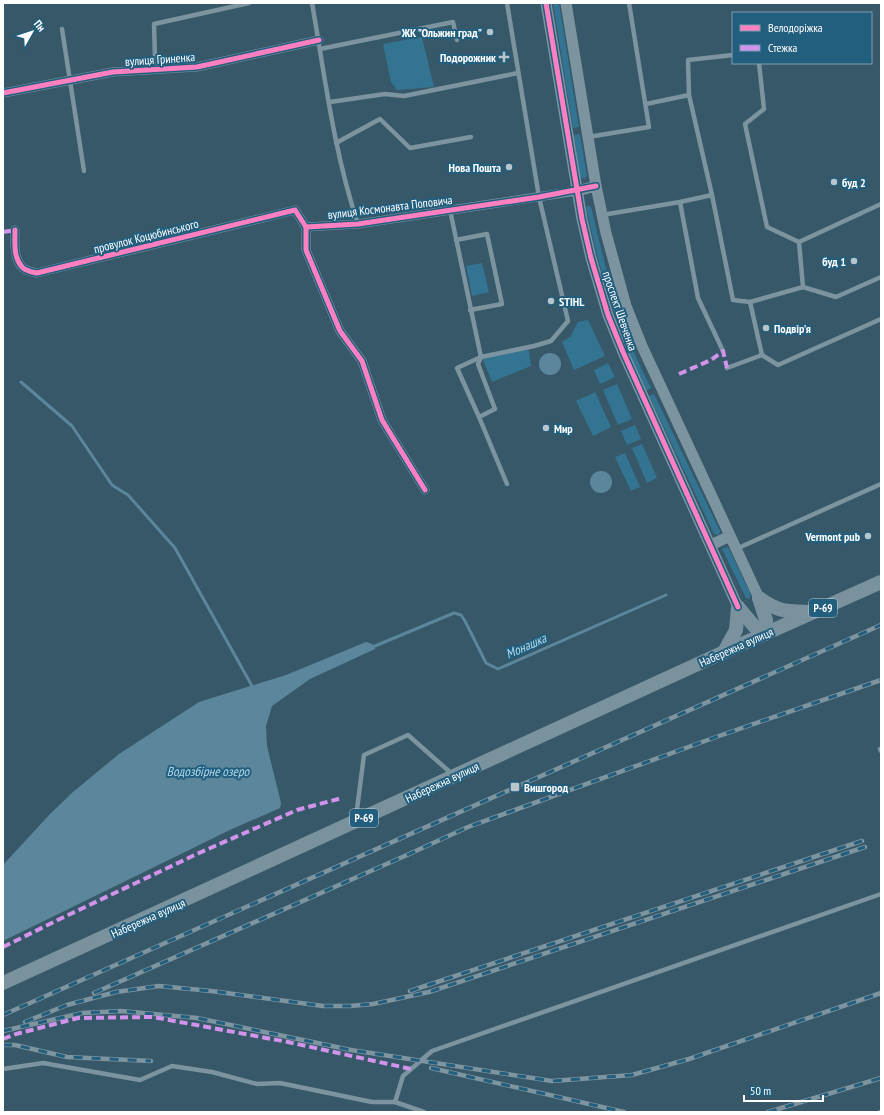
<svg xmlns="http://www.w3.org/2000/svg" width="884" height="1115" font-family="'PT Sans Narrow',sans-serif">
  <rect width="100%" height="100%" fill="#375868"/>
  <g fill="#337492">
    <path d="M553 3H559L579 127 573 128Z"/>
    <path d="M422 37 434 87 397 90 391 82 383 44Z"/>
    <path d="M580 134 587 176 585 179 580 177 574 135Z"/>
    <path d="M588 205 591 207C602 252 612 297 629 340 636 357 643 373 651 388L646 391 625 343 613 310 598 259 586 208Z"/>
    <path d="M482 263 489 292 472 296 466 266Z"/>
    <path d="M588 320 605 356 574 370 562 342 570 337 578 322Z"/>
    <path d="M528 345 531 366 492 382 482 357Z"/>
    <path d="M608 363 615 377 600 384 594 370Z"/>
    <path d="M617 384 632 419 618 425 603 390Z"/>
    <path d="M595 392 611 427 593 436 576 401Z"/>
    <path d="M654 394 720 531 719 535 714 534 649 396Z"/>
    <path d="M635 425 641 439 627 445 621 431Z"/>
    <path d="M642 444 657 478 647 483 632 448Z"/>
    <path d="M625 453 640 487 631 491 615 457Z"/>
    <path d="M728 547 751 595 749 599 746 598 722 549Z"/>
  </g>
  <g fill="#5b869c">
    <circle cx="550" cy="364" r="11"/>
    <circle cx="601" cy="482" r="11"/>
    <path d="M366 642 372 644 375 646V649L310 679 272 706 266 726 267 746 281 803 280 808 232 829 3 941V865L50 814 73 792 119 754 199 702 286 675Z"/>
  </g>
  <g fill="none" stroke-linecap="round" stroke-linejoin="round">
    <g stroke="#5b869c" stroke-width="3">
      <path d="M21 382 72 426 112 485 128 495 175 548 252 686"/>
      <path d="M375 646 454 613 461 615 465 621 486 663 498 669 666 595"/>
    </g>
    <g stroke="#7c949f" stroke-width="4.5">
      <path d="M312 3C325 77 334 153 358 224"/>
      <path d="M62 29 84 171"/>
      <path d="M320 49 453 22 457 40"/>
      <path d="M157 69 155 58 154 24 249 3"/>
      <path d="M330 102 385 94 404 96 518 73"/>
      <path d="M646 104 689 95"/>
      <path d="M588 137 649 127 629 3"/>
      <path d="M336 143 380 119 410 148 471 137"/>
      <path d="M712 195 689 95 688 60 733 55"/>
      <path d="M680 202 698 298 723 351"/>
      <path d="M450 210 481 357 534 346 551 341 568 321 539 197 507 3"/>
      <path d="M602 215 680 202 712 195 733 300 750 302 803 287 799 242 767 227 745 124 764 109 759 63"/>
      <path d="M456 240 487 234 502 304 470 310"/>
      <path d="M799 242 881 204"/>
      <path d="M803 287 836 297 881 277"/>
      <path d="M750 302 762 355"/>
      <path d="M481 357 478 364 495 409 479 417 507 484"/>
      <path d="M727 368 762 355 778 365 881 319"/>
      <path d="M479 417 457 368 481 357"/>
      <path d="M736 549 881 484"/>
      <path d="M880 749 881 751"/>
      <path d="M356 817 364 755 408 735 452 774"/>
      <path d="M3 1069 43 1063 140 1080 172 1066 212 1072 257 1084 280 1083 372 1102H395L424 1112"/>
      <path d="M395 1102 403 1076 432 1051 881 894"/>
      <path d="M880 1112H881"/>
    </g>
    <g stroke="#7c949f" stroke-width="9">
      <path d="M3 93 113 72 197 67 319 40"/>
      <path d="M15 230C15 242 13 257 22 267 25 271 32 272 37 273L295 210 306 227"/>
      <path d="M425 490 382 420 362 361 340 331 306 250V227L358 224 577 191"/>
    </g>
    <g stroke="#7c949f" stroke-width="11">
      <path d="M546 3 582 219 591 258 608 315 623 352 738 607"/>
      <path d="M566 3 596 186 606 233 626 306 642 346 759 598"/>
      <path d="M577 191 596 186"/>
      <path d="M711 545 730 536"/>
    </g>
    <g stroke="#7a929e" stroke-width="14">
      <path d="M759 598C778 612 786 611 810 612"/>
      <path d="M759 598 766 620 765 634"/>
      <path d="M738 607 754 626 765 634"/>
      <path d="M724 652 736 630 738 607"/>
      <path d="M3 983 724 652 881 582"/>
    </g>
    <g stroke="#7e949f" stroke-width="4.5">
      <g id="rail">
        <path d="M410 991 862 841"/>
        <path d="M94 993 407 855 468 827 716 737 881 680"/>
        <path d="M3 1015 881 625"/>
        <path d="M25 1022 67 1005 116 992 159 986 211 991 323 1006H350L373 1004 429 992 865 847"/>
        <path d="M3 1031 82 1013 121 1011 197 1018 351 1050 552 1081 632 1075 689 1059 881 993"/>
        <path d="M3 1045H15L67 1057 151 1061"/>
        <path d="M431 1068 624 1112"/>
        <path d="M768 1112 881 1078"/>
      </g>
    </g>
    <use href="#rail" stroke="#225e7d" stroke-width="3" stroke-dasharray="9" stroke-linecap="butt"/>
    <g stroke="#d193ec" stroke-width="4" stroke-dasharray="8 4" stroke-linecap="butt">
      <path d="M3 232 15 230"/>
      <path d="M679 374 711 360 723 351 727 368"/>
      <path d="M3 947 64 917 199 853 297 810 342 798"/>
      <path d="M3 1039 16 1034 78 1018 153 1017 288 1042 411 1069"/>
    </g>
    <g stroke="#225e7d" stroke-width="8">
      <g id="cycleway">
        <path d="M546 3 582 219 591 258 608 315 623 352 738 607"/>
        <path d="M3 93 113 72 197 67 319 40"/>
        <path d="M15 230C15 242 13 257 22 267 25 271 32 272 37 273L295 210 306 227"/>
        <path d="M425 490 382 420 362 361 340 331 306 250V227L358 224 539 197 596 186"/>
      </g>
    </g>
    <use href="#cycleway" stroke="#ff80c0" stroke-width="5"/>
  </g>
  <g fill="#b9c5ca" stroke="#225e7d" stroke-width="1.5">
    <circle cx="490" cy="32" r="4"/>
    <path d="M502 51h4v4h4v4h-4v4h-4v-4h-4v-4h4z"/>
    <circle cx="509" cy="167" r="4"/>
    <circle cx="834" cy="182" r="4"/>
    <circle cx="854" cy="261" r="4"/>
    <circle cx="551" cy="301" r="4"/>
    <circle cx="766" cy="328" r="4"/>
    <circle cx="546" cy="428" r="4"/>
    <circle cx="868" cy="536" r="4"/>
    <rect x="510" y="782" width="10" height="10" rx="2"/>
  </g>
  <g text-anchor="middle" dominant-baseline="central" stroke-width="4" stroke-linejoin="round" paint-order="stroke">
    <g fill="#225e7d" stroke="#bdcfd8" stroke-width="1">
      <rect x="809" y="599" width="28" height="18" rx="3"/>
      <rect x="350" y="809" width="28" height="18" rx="3"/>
    </g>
    <g font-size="11" font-weight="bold" fill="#fff">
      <text x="823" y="608">Р-69</text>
      <text x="364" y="818">Р-69</text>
    </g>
    <g font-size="12" font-weight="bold" fill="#fff" stroke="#225e7d" text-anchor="end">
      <text x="482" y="32">ЖК "Ольжин град"</text>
      <text x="496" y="57">Подорожник</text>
      <text x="501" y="167">Нова Пошта</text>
      <text x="842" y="182" text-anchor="start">буд 2</text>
      <text x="846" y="261">буд 1</text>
      <text x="559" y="301" text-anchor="start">STIHL</text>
      <text x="774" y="328" text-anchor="start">Подвір'я</text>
      <text x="554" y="428" text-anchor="start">Мир</text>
      <text x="860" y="536">Vermont pub</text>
      <text x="524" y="787" text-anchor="start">Вишгород</text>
    </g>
    <g font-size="12" fill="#fff" stroke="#225e7d">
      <text transform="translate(160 59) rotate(-4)">вулиця Гриненка</text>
      <text transform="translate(390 207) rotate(-7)">вулиця Космонавта Поповича</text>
      <text transform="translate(146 236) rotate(-14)">провулок Коцюбинського</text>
      <text transform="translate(620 311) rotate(71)">проспект Шевченка</text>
      <text transform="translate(736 647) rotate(-24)">Набережна вулиця</text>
      <text transform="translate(442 782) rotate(-25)">Набережна вулиця</text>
      <text transform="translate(148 918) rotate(-24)">Набережна вулиця</text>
    </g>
    <g font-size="13" font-style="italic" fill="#b1dbee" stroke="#225e7d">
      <text transform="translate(526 646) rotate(-24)">Монашка</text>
      <text x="208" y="771">Водозбірне озеро</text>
    </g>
  </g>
  <rect width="884" height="1115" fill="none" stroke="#ffffff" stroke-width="8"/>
  <rect x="732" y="12" width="140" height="52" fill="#225e7d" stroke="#7a9eb1"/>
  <rect x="740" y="25" width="20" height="6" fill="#ff80c0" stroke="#7a9eb1"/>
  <text x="768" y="32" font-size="12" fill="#ffffff">Велодоріжка</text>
  <rect x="740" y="45" width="20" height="6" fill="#d193ec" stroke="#7a9eb1"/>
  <text x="768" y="52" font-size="12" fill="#ffffff">Стежка</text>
  <g transform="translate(32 32) rotate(51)" stroke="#225e7d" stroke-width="3" paint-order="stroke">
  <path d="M0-3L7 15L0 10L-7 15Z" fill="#ffffff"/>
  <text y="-6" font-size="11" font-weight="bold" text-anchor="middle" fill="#ffffff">Пн</text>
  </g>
  <path d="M744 1095v6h79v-6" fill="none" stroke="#ffffff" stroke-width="2"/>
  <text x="750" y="1095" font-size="12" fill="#ffffff" stroke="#225e7d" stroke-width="3" paint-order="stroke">50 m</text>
</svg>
